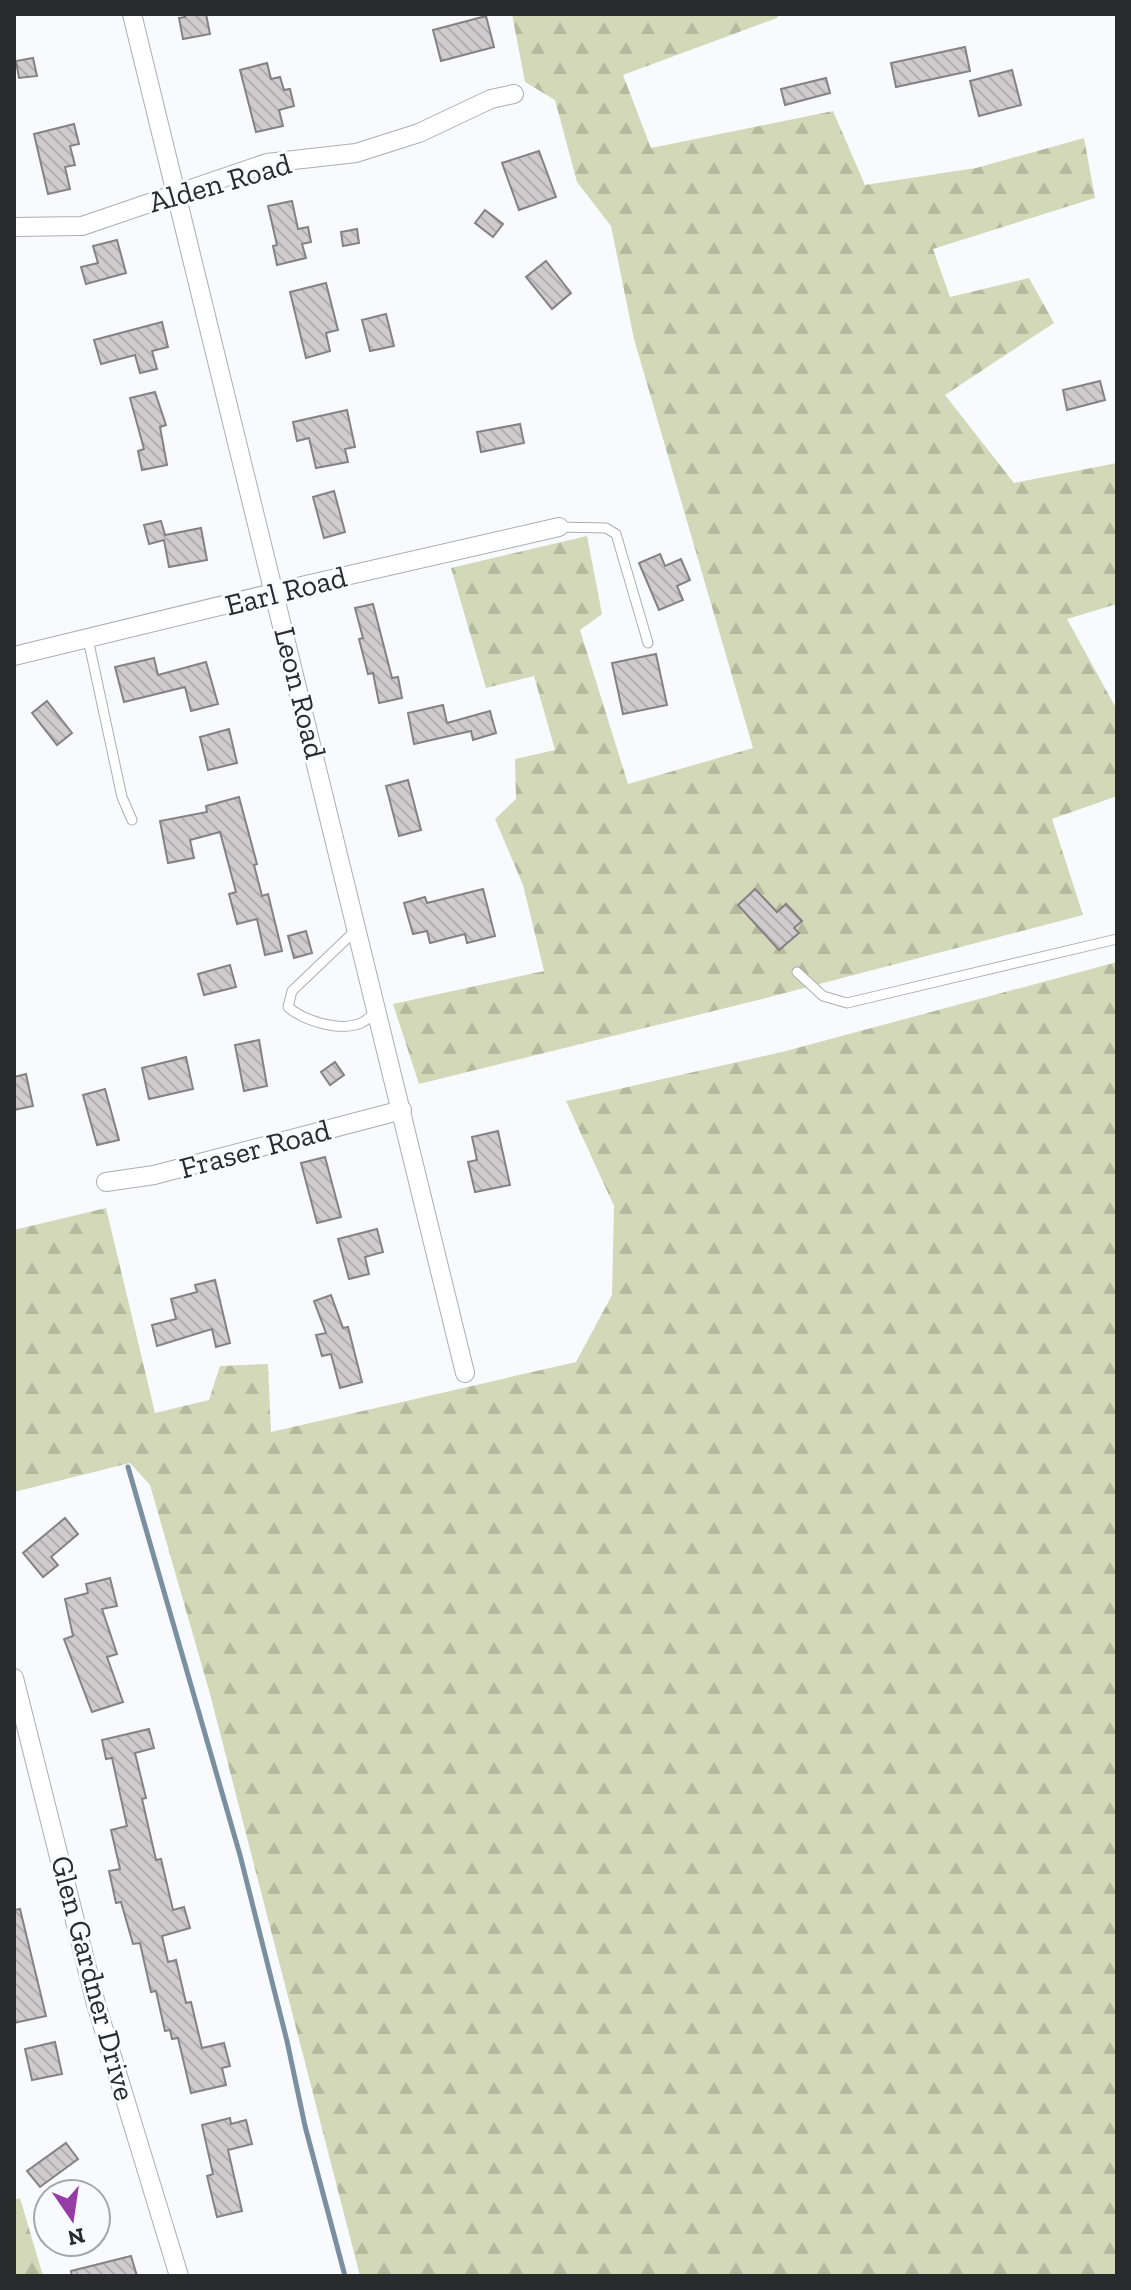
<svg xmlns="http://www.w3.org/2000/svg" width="1131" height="2290" font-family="'Zilla Slab',serif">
  <defs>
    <pattern id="forest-firs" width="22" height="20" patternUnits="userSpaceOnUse" patternTransform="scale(2)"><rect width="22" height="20" fill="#d3d8b8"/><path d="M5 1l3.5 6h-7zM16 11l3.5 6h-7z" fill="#b5ba9e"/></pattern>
    <pattern id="building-back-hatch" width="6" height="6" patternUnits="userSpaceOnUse" patternTransform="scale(2)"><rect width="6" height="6" fill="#d0ccce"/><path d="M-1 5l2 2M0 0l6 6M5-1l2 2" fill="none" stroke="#b3afb1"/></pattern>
  </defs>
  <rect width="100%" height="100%" fill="#f9fafe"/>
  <g fill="url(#forest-firs)">
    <path d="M512 14H779L777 18 623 75 651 148 833 111 865 185 976 168 1084 138 1095 198 933 249 950 297 1029 278 1054 323 945 395 1014 483 1117 463V604L1067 619 1117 710V796L1052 819 1083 915 762 999 419 1084 393 1004 544 971 523 885 495 819 516 799 515 759 555 750 534 676 486 688 451 568 587 536 602 614 580 630 628 784 753 748 634 339 611 226 577 182 555 100 525 82Z"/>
    <path d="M1117 962V2276H360L210 1694 150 1485 130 1463 14 1492V1230L106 1208 155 1413 209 1400 220 1366 268 1364 271 1432 576 1362 612 1295 614 1206 566 1101 782 1052Z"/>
    <path d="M20 2198 43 2276H14V2200Z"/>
  </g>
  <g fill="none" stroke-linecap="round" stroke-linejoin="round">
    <path stroke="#7a90a0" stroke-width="5" d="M128 1467 240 1855 287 2041 305 2126 345 2276"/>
  </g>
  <g fill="url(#building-back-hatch)" stroke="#858283" stroke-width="2">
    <path d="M184 14H206L210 34 183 39 179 18 185 17Z"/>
    <path d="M486 16 494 47 441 61 433 30Z"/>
    <path d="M965 47 970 71 896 87 891 63Z"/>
    <path d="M33 58 37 76 19 78 16 61Z"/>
    <path d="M267 63 271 79 280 77 284 90 290 89 294 106 279 110 283 126 256 132 240 70Z"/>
    <path d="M1012 70 1021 105 979 116 970 81Z"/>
    <path d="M826 78 830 93 785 105 781 89Z"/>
    <path d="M74 124 79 144 70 146 75 165 65 167 70 189 48 194 34 134Z"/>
    <path d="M539 151 556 197 519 210 502 163Z"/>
    <path d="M292 201 298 229 308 227 311 242 302 244 306 258 277 265 273 246 277 245 268 206Z"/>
    <path d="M485 210 503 224 493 237 475 223Z"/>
    <path d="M357 229 359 243 343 246 341 232Z"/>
    <path d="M117 240 126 273 86 284 81 267 98 263 93 246Z"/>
    <path d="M546 261 571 293 552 309 526 277Z"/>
    <path d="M326 283 338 330 326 333 330 351 306 358 290 292Z"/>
    <path d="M386 314 394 346 370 351 362 320Z"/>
    <path d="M162 322 168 347 152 351 157 369 140 373 135 355 101 364 94 340Z"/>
    <path d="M1100 381 1105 400 1067 410 1063 390Z"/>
    <path d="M155 392 166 425 160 427 167 465 142 470 138 451 144 449 130 398Z"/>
    <path d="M347 410 355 447 345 449 348 462 316 468 309 438 297 441 293 422Z"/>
    <path d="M520 424 524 443 481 452 477 432Z"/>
    <path d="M334 491 345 532 324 538 313 497Z"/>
    <path d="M161 521 165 535 201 528 207 560 169 567 164 540 149 544 144 525Z"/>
    <path d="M660 554 665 566 681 559 690 580 677 586 683 600 659 610 639 563Z"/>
    <path d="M373 604 392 678 398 677 402 698 379 703 373 673 368 674 359 639 363 638 355 608Z"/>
    <path d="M656 654 667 705 623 714 612 663Z"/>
    <path d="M154 658 158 675 206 662 218 704 191 711 185 687 124 702 115 667Z"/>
    <path d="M47 701 72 733 57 745 32 713Z"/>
    <path d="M443 705 447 723 490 711 496 733 473 740 471 731 414 744 408 713Z"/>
    <path d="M229 729 237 763 208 770 200 737Z"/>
    <path d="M408 780 421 830 399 836 386 786Z"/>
    <path d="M239 797 257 864 254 865 262 896 268 894 282 951 265 955 257 919 237 924 229 894 236 892 220 832 190 840 194 858 168 863 160 821 207 812 206 806Z"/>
    <path d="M483 889 495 936 467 943 465 934 430 943 427 931 413 934 404 903 425 897 427 903Z"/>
    <path d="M755 889 777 912 786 904 802 921 794 928 799 933 779 950 738 905Z"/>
    <path d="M306 931 312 953 294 958 288 936Z"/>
    <path d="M230 965 236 987 204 995 198 974Z"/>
    <path d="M259 1040 267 1086 244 1091 235 1045Z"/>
    <path d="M186 1057 193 1089 149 1099 142 1068Z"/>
    <path d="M335 1062 344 1075 330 1085 321 1072Z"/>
    <path d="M26 1074 33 1106 14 1110V1077Z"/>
    <path d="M105 1089 119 1140 97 1145 83 1095Z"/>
    <path d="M498 1131 510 1185 475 1192 468 1162 477 1160 472 1137Z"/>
    <path d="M325 1157 341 1217 317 1223 301 1163Z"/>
    <path d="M377 1229 383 1252 365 1257 369 1274 349 1279 338 1239Z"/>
    <path d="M215 1280 230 1343 216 1347 212 1329 157 1346 152 1325 176 1319 171 1299 197 1292 195 1285Z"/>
    <path d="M331 1295 343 1328 348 1327 362 1382 340 1388 331 1354 322 1356 316 1335 326 1333 314 1301Z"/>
    <path d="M65 1518 78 1534 51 1557 58 1565 43 1577 23 1553Z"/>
    <path d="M110 1578 117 1606 102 1609 117 1654 107 1657 123 1702 92 1712 64 1639 73 1636 65 1599 88 1593 86 1584Z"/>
    <path d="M149 1729 154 1748 135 1753 146 1798 142 1799 156 1860 161 1859 173 1910 184 1907 190 1928 162 1936 168 1962 176 1960 186 2003 191 2002 202 2048 224 2043 230 2066 222 2068 226 2085 191 2093 178 2038 172 2039 170 2030 165 2031 156 1991 151 1992 140 1943 133 1944 121 1902 116 1903 109 1871 120 1869 111 1830 127 1826 112 1758 106 1759 102 1740Z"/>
    <path d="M20 1909 46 2016 14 2023V1910Z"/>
    <path d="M55 2042 62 2074 32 2080 25 2049Z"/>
    <path d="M230 2118 231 2124 246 2120 252 2144 228 2150 242 2211 217 2217 207 2176 213 2174 202 2125Z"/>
    <path d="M66 2143 78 2159 40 2187 27 2171Z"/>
    <path d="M131 2256 137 2276H72L71 2271Z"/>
  </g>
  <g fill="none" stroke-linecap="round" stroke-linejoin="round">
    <g stroke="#adaeb1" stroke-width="11">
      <g id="lane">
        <path d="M559 527 606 528 616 534 648 643"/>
        <path d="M88 639 122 797 132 820"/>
        <path d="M357 929 292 991 288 1007C304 1021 340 1032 361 1023 366 1021 372 1015 376 1012"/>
        <path d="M797 972 823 996 847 1003 1117 939"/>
      </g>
    </g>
    <g stroke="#adaeb1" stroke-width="20">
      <g id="street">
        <path d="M132 14 465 1373"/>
        <path d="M14 227 82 226 267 163 356 153 419 133 491 99 514 94"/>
        <path d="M14 656 306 585 559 527"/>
        <path d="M106 1182 154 1175 402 1110"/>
        <path d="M14 1678 96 2004 179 2276"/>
      </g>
    </g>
    <use href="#lane" stroke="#fff" stroke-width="9"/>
    <use href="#street" stroke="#fff" stroke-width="18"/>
  </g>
  <g text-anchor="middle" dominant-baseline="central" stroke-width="6" stroke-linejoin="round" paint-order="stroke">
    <g font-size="30" fill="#292a2b" stroke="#f9fafe">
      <text transform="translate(220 183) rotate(-16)">Alden Road</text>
      <text transform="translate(286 591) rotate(-14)">Earl Road</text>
      <text transform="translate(300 693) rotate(76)">Leon Road</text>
      <text transform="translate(255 1149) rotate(-15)">Fraser Road</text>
      <text transform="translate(93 1978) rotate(75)">Glen Gardner Drive</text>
    </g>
  </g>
  <rect width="1131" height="2290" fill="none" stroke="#292a2b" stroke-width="32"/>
  <g transform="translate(72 2218) rotate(167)"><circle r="38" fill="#f9fafe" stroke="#a6a7aa" stroke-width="2"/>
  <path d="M0-6L14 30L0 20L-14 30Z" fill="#963ca7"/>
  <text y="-12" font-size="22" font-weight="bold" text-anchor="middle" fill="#292a2b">N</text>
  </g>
</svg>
